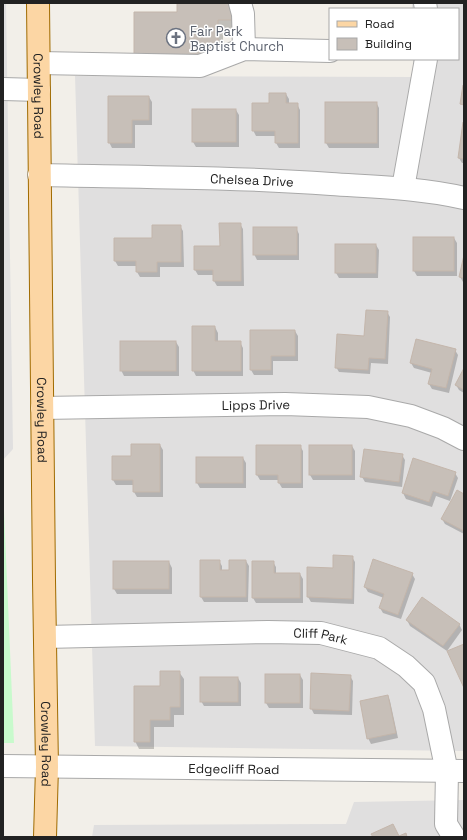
<svg xmlns="http://www.w3.org/2000/svg" width="467" height="840" font-family="'Space Grotesk',sans-serif">
  <rect width="100%" height="100%" fill="#f2efe9"/>
  <g fill="#e0dfdf">
    <path d="M3 3H6L13 449 3 460Z"/>
    <path d="M412 3H464V751L95 746 75 76 413 77V59H458V9H412Z"/>
    <path d="M464 800V837H92L94 825 346 824 354 802Z"/>
  </g>
  <path fill="#c8facc" d="M4 511 14 743H3V512Z"/>
  <g fill="#0003">
    <path d="M178 3H234L239 29H223V66L178 13Z"/>
    <path d="M286 94 289 99V104H297L300 110V148H279L276 143V136H256L253 130 270 104Z"/>
    <path d="M149 97 152 102V125H135V148H112L109 142Z"/>
    <path d="M376 102 379 108V148H329L326 143Z"/>
    <path d="M236 110 239 115V147H196L193 142Z"/>
    <path d="M464 125V163H462L459 158Z"/>
    <path d="M240 224 243 229 244 286H217L214 281V275H198L195 270V247H221Z"/>
    <path d="M180 226 183 231 184 267H160V277H140L137 272V266H118L115 261V239H153Z"/>
    <path d="M296 228 299 234V260H257L254 254Z"/>
    <path d="M454 238 457 243V276H417L414 271Z"/>
    <path d="M376 245 379 250 378 278H339L336 273Z"/>
    <path d="M464 260V282H463L460 277Z"/>
    <path d="M387 312 390 317 388 364 371 363 370 374 339 372 336 367Z"/>
    <path d="M215 327 218 333V342H240L243 348V376H196L193 370Z"/>
    <path d="M295 331 298 336V361H273V375H254L251 370Z"/>
    <path d="M416 340 455 350 458 355 449 393 432 389 429 384 432 373 414 368 411 363Z"/>
    <path d="M176 342 179 347V376H124L121 370Z"/>
    <path d="M464 370V393L459 390 456 385Z"/>
    <path d="M160 445 163 450V497H137L134 492V485H116L113 480 132 457Z"/>
    <path d="M300 446 303 451V488H282L279 483V480H260L257 475Z"/>
    <path d="M352 446 355 451V480H313L310 475Z"/>
    <path d="M365 450 402 455 405 460 402 487 365 482 362 477Z"/>
    <path d="M197 458H243L246 463V488H200L197 483Z"/>
    <path d="M455 473 458 478 450 501 436 496 432 507 406 499 403 493Z"/>
    <path d="M464 495V534L445 524 442 519Z"/>
    <path d="M352 557 355 562 354 604 311 602 308 597V568L334 569Z"/>
    <path d="M219 561 222 566V571H230L246 561 249 566 248 602H204L201 597Z"/>
    <path d="M169 562 172 568V594H117L114 589Z"/>
    <path d="M253 562H273L276 567V574H300L303 579V603H256L253 598Z"/>
    <path d="M412 574 415 579 401 619 383 613 380 608 384 598 368 592 365 587Z"/>
    <path d="M407 620 459 624 462 630 447 651 410 626Z"/>
    <path d="M179 672 184 679V715H174V727H154V749H139L135 741 161 687Z"/>
    <path d="M300 675 303 680V708H269L266 703Z"/>
    <path d="M350 676 353 681 352 715 314 714 311 708Z"/>
    <path d="M238 678 241 683V706H204L201 701Z"/>
    <path d="M388 696 390 701 398 738 371 744 368 738Z"/>
  </g>
  <g fill="#c7bfb8" stroke="#c4b6ab">
    <path d="M177 3H233V20H218V56L134 55V12H177Z"/>
    <path d="M463 85H464V105L460 104Z"/>
    <path d="M269 93H286V103H298V143H275V131H252V103H269Z"/>
    <path d="M108 96H149V120H132V143H108Z"/>
    <rect x="325" y="102" width="52" height="41"/>
    <rect x="192" y="109" width="44" height="33"/>
    <path d="M463 122H464V159L458 158Z"/>
    <path d="M219 223H241V281H213V270H194V246H220Z"/>
    <path d="M152 225H181V262H157V272H136V261H114V238H152Z"/>
    <rect x="253" y="227" width="44" height="28"/>
    <rect x="413" y="237" width="41" height="34"/>
    <rect x="335" y="244" width="41" height="29"/>
    <path d="M464 255V278L459 277Z"/>
    <path d="M366 310 388 311 385 359 369 358 368 370 335 368 337 334 364 336Z"/>
    <path d="M192 326H215V341H241V371H192Z"/>
    <path d="M250 330H295V356H271V370H250Z"/>
    <path d="M416 339 456 349 446 388 428 384 432 369 410 363Z"/>
    <rect x="120" y="341" width="56" height="30"/>
    <path d="M464 368V390L455 385Z"/>
    <path d="M131 444H160V492H133V480H112V456H131Z"/>
    <path d="M256 445H301V483H278V475H256Z"/>
    <rect x="309" y="445" width="43" height="30"/>
    <path d="M364 449 403 454 399 482 360 477Z"/>
    <rect x="196" y="457" width="47" height="26"/>
    <path d="M413 458 456 472 448 496 433 491 429 502 402 493Z"/>
    <path d="M457 490 464 494V531L441 519Z"/>
    <path d="M333 555 353 556 352 599 307 597V567L333 568Z"/>
    <path d="M373 559 413 573 398 615 379 608 384 594 364 587Z"/>
    <path d="M200 560H220V570H229V560H246V597H200Z"/>
    <rect x="113" y="561" width="56" height="28"/>
    <path d="M252 561H274V573H300V598H252Z"/>
    <path d="M422 597 460 624 443 646 406 620Z"/>
    <path d="M464 644V688L447 651Z"/>
    <path d="M160 671H180V707H170V720H150V742H134V686H160Z"/>
    <path d="M311 673 351 675 349 711 310 709Z"/>
    <rect x="265" y="674" width="35" height="29"/>
    <rect x="200" y="677" width="38" height="25"/>
    <path d="M388 695 396 733 367 739 360 701Z"/>
    <path d="M393 824 399 836 406 833 407 837H373L371 834Z"/>
  </g>
  <g fill="none" stroke-linecap="round" stroke-linejoin="round">
    <g stroke="#a9a9a9" stroke-width="24">
      <g id="minor">
        <path d="M240 3 243 14 244 49"/>
        <path d="M425 3 426 9"/>
        <path d="M39 63 200 66 244 49 330 51"/>
        <path d="M3 89 39 90"/>
        <path id="s1" d="M39 175C137 177 234 177 331 184 376 187 421 188 464 198"/>
        <path d="M403 188 426 59"/>
        <path id="s2" d="M42 408 285 404 368 407 411 416 443 428 464 439"/>
        <path id="s3" d="M45 637 268 632 321 633 379 648 406 666 424 683 434 709 447 772 446 824 454 837"/>
        <path id="s4" d="M3 766 464 771"/>
      </g>
    </g>
    <g stroke="#a06b00" stroke-width="24">
      <g id="major">
        <path id="s5" d="M38 3 44 580 47 767 45 837"/>
      </g>
    </g>
    <use href="#minor" stroke="#fff" stroke-width="22"/>
    <use href="#major" stroke="#fcd6a4" stroke-width="22"/>
  </g>
  <defs>
    <g id="church-ring" transform="scale(1)"><circle r="9.5" fill="#fff" stroke="#6b7280" stroke-width="1.5"/><path d="M-1.2-6h2.4v3.5h3.3v2.4h-3.3V6h-2.4V-.1h-3.3v-2.4h3.3Z" fill="#6b7280"/></g>
  </defs>
  <g fill-rule="evenodd">
    <use href="#church-ring" x="176" y="38"/>
  </g>
  <g text-anchor="middle" dominant-baseline="central" stroke-width="3" stroke-linejoin="round" paint-order="stroke">
    <g font-size="13" fill="#5b616d" stroke="#fff" text-anchor="start">
      <text x="190" y="31">Fair Park<tspan x="190" dy="15">Baptist Church</tspan></text>
    </g>
    <g font-size="13" fill="#222" stroke="#fff">
      <text stroke="none"><textPath href="#s5" startOffset="93">Crowley Road</textPath></text>
      <text stroke="none"><textPath href="#s1" startOffset="213">Chelsea Drive</textPath></text>
      <text stroke="none"><textPath href="#s2" startOffset="214">Lipps Drive</textPath></text>
      <text stroke="none"><textPath href="#s5" startOffset="417">Crowley Road</textPath></text>
      <text stroke="none"><textPath href="#s3" startOffset="276">Cliff Park</textPath></text>
      <text stroke="none"><textPath href="#s5" startOffset="741">Crowley Road</textPath></text>
      <text stroke="none"><textPath href="#s4" startOffset="231">Edgecliff Road</textPath></text>
    </g>
  </g>
  <rect width="467" height="840" fill="none" stroke="#222222" stroke-width="8"/>
  <rect x="329" y="8" width="130" height="52" fill="#ffffff" stroke="#a7a7a7"/>
  <rect x="337" y="21" width="20" height="6" fill="#fcd6a4" stroke="#a7a7a7"/>
  <text x="365" y="28" font-size="12" fill="#222222">Road</text>
  <rect x="337" y="38" width="20" height="12" fill="#c7bfb8" stroke="#a7a7a7"/>
  <text x="365" y="48" font-size="12" fill="#222222">Building</text>
</svg>
